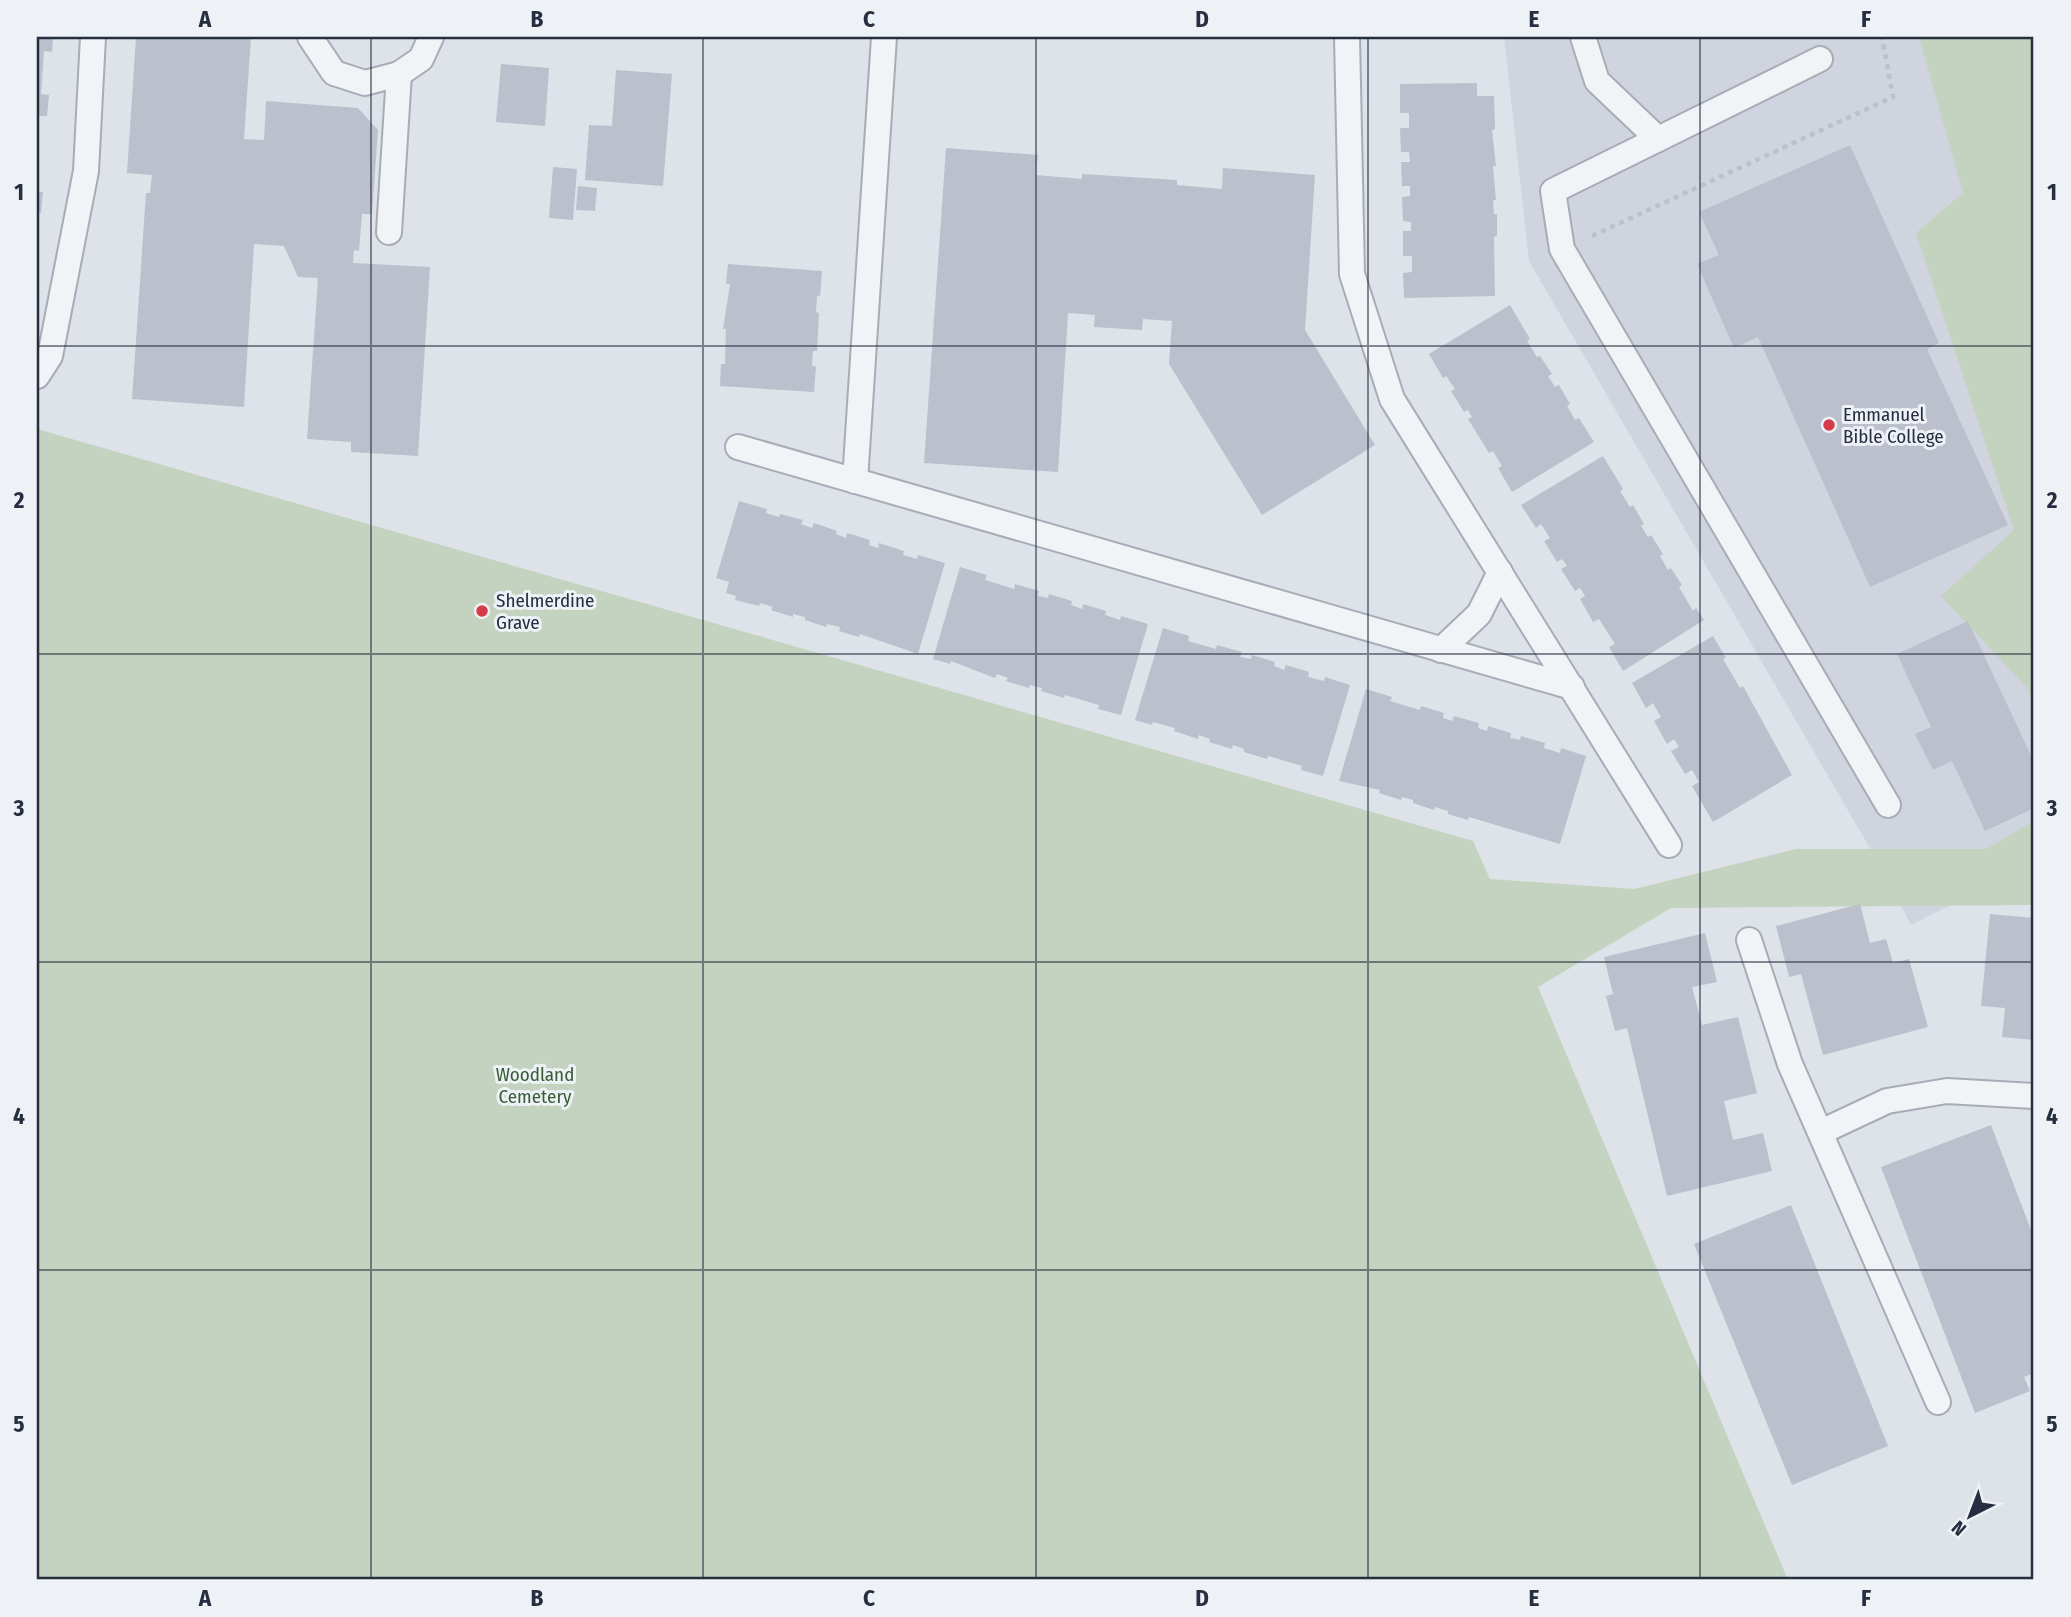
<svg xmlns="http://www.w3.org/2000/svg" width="2071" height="1617" font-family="'Fira Sans Condensed',sans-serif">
  <rect width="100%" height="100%" fill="#dee2e9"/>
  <path fill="#d0d4de" d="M1504 37H2034V863L1911 925 1882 869 1529 261Z"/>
  <g fill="#c3d3bf">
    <path d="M1919 37H2034V710L2029 690 1941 596 2014 530 1916 233 1963 193Z"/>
    <path d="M37 429 1473 841 1490 879 1634 889 1796 849H1986L2034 821V905L1671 908 1538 987 1788 1580H37Z"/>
  </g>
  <g fill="#bbc0cc">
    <path d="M37 37H53L52 52 44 51 41 94 49 95 47 116H39V125H37Z"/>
    <path d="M136 37H251L244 139 264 140 266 101 358 108 378 130 372 214H362L359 251 354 250 353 263 430 267 418 456 351 452V442L307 439 318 278 298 277 284 246 254 244 244 407 132 399 146 193H150L152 175 127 173Z"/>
    <path d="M501 64 549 68 545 126 496 122Z"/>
    <path d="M616 70 672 74 663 186 585 180 589 125 612 126Z"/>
    <path d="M1477 83V96H1494L1495 129 1492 130 1496 166H1493L1496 200H1493L1494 214H1497V236L1494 237 1495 296 1404 298 1403 273 1412 272V256H1403V231H1411V222L1403 221 1402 197 1410 196V186H1402L1401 162H1410L1409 152H1401L1400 128H1409V113H1400V84Z"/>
    <path d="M1850 145 1939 343 1927 349 2008 525 1870 587 1758 337 1734 348 1697 264 1719 255 1699 212Z"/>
    <path d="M946 148 1038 155 1036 175 1082 179V174L1177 180V185L1222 189 1223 168 1315 175 1305 330 1375 445 1262 515 1169 364 1172 321 1143 319 1142 330 1094 327 1095 315 1068 313 1058 472 924 463Z"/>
    <path d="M553 167 577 169 573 220 549 218Z"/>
    <path d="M578 186 597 188 595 211 576 210Z"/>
    <path d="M37 192H43L41 213H37Z"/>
    <path d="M728 264 822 271 820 296H817L816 312 819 313 817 351H813L812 366H816L814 392 720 386 721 364H725L726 329H723L730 284H726Z"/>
    <path d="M1510 305 1530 339 1527 341 1537 357 1540 356 1552 374 1548 376 1555 387 1559 385 1570 404 1567 406 1575 420 1579 418 1594 442 1512 492 1498 468 1502 466 1493 451 1489 453 1468 419 1472 417 1468 410 1464 412 1451 391 1455 389 1446 376 1443 378 1429 354Z"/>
    <path d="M1603 456 1623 489 1620 491 1630 507 1633 505 1644 524 1641 526 1648 537 1651 535 1663 554 1660 556 1668 570 1671 568 1682 585 1679 587 1693 611 1696 608 1704 620 1623 671 1609 647 1615 644 1599 619 1593 622 1580 599 1585 596 1580 588 1575 591 1561 569 1567 566 1562 559 1557 562 1544 541 1550 538 1541 524 1536 528 1521 505Z"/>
    <path d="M739 501 767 509 766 513 779 517 780 514 803 520 801 524 812 528 814 523 837 531 836 534 846 538 847 533 870 540 869 545 878 548 879 543 904 551 903 555 917 559 918 555 945 563 918 654 860 634 859 637 839 631 840 627 827 624 826 627 805 620V617L793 614V617L771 610 773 607 760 603 759 606 735 600 736 596 726 593 729 582 716 578Z"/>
    <path d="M960 567 987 575 985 580 1014 589 1015 584 1039 591 1038 596 1048 598 1049 594 1072 601 1071 605 1082 609 1083 604 1106 611 1105 615 1120 620 1121 616 1148 624 1121 715 1098 709 1099 705 1065 695 1064 698 1041 691 1042 688 1030 685 1029 688 1006 681 1008 678 997 674 995 678 951 661 950 664 933 659Z"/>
    <path d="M1968 621 2034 762V808L1985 831 1952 761 1933 770 1915 734 1931 727 1897 654Z"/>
    <path d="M1163 628 1189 636 1188 641 1216 649 1217 645 1242 652 1240 657 1251 659 1252 655 1275 662 1274 666 1284 670 1286 665 1309 672 1308 677 1324 681 1325 677 1350 685 1323 776 1301 770 1302 766 1268 756 1267 759 1244 752V749L1233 745 1232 749 1209 742 1210 739 1199 735 1198 739 1174 731 1175 728 1153 722 1152 725 1135 720Z"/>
    <path d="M1713 636 1726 658 1723 659 1740 688 1743 686 1792 775 1713 822 1692 786 1699 782 1692 770 1685 774 1671 751 1679 747 1674 739 1667 744 1654 721 1661 717 1653 703 1646 708 1632 683Z"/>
    <path d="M1366 689 1392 697 1390 701 1420 710 1421 706 1444 713 1443 718 1452 721 1454 716 1479 723 1478 728 1487 731 1488 726 1511 733 1510 738 1520 740 1521 736 1545 743 1544 748 1560 753 1561 748 1586 756 1560 844 1469 817 1468 820 1448 814V811L1435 807 1434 810 1413 803V800L1402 797 1401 800 1379 793 1380 790 1339 781Z"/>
    <path d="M1860 904 1870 943 1886 939 1893 963 1909 959 1928 1027 1823 1055 1801 974 1789 977 1776 926Z"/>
    <path d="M1990 914 2034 918V1040L2002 1037 2005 1008 1981 1006Z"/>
    <path d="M1705 933 1717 982 1692 987 1702 1025 1738 1017 1757 1093 1724 1101 1733 1140 1763 1133 1772 1171 1667 1196 1627 1028 1615 1031 1606 996 1613 994 1604 957Z"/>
    <path d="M1991 1125 2034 1238V1373L2024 1377 2030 1391 1975 1413 1881 1167Z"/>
    <path d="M1791 1205 1888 1446 1792 1485 1694 1244Z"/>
  </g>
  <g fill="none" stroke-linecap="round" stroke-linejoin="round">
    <g stroke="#a7acb6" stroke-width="28">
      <g id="service">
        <path d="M310 37 334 73 365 83 399 74 389 232"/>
        <path d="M1347 37 1352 274 1392 399 1669 845"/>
        <path d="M1583 37 1597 81 1658 139"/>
        <path d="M1820 59 1553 191 1562 249 1888 805"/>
        <path d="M399 74 421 59 431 37"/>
        <path d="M37 376 50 356 86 171 93 37"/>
        <path d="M738 447 1572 687"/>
        <path d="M855 481 884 37"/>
        <path d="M1441 650 1479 614 1500 572"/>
        <path d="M1749 940 1790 1064 1938 1402"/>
        <path d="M1821 1132 1887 1101 1947 1091 2034 1096"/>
      </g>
    </g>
    <path stroke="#bcc0c7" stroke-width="4.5" stroke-dasharray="5 5" stroke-linecap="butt" d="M1592 236 1893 97 1882 37"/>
    <use href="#service" stroke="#f1f3f7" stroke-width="24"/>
  </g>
  <path fill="none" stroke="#262e40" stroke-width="2" stroke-opacity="0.55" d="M371 37V1580M703 37V1580M1036 37V1580M1368 37V1580M1700 37V1580M37 346H2034M37 654H2034M37 962H2034M37 1270H2034"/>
  <g fill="#d63b49" stroke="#eef1f6" stroke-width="2.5">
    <circle cx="1829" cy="425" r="7"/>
    <circle cx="482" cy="611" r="7"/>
  </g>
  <g text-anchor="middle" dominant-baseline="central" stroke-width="6" stroke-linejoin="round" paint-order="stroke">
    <g font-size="19" fill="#262e40" stroke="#eef1f6" text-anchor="start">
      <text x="1843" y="414">Emmanuel<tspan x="1843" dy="22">Bible College</tspan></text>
      <text x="496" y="600">Shelmerdine<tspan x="496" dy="22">Grave</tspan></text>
    </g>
    <g font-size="19" fill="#385d33" stroke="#eef1f6">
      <text x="535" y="1074">Woodland<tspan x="535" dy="22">Cemetery</tspan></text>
    </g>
  </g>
  <rect width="2071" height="1617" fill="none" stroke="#eef1f6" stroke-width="77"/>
  <g transform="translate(1970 1516) rotate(222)" stroke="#eef1f6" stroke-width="5" paint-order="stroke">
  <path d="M0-5L12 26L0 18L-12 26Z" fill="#262e40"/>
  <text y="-10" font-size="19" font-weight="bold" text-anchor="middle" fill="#262e40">N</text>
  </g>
  <rect x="38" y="38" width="1994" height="1540" fill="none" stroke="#262e40" stroke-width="2.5"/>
  <g font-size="23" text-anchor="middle" font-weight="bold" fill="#262e40">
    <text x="205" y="27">A</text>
    <text x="537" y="27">B</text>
    <text x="869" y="27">C</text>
    <text x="1202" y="27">D</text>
    <text x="1534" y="27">E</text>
    <text x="1866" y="27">F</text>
    <text x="19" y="200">1</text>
    <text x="2052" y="200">1</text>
    <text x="19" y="508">2</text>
    <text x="2052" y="508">2</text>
    <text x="19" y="816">3</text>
    <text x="2052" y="816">3</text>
    <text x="19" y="1124">4</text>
    <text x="2052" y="1124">4</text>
    <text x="19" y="1432">5</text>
    <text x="2052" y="1432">5</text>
    <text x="205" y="1606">A</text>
    <text x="537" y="1606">B</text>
    <text x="869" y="1606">C</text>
    <text x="1202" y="1606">D</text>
    <text x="1534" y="1606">E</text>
    <text x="1866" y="1606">F</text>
  </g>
</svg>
